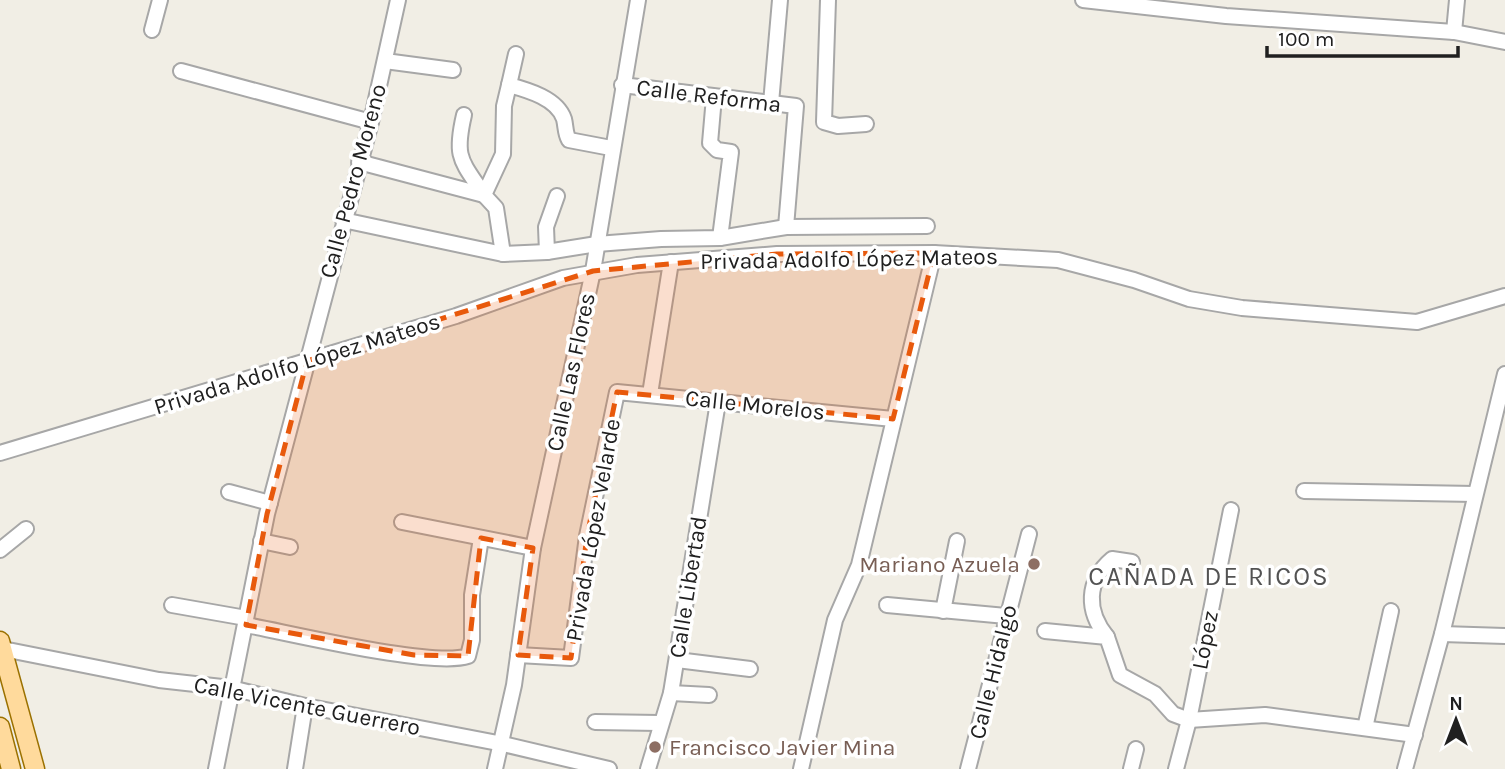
<svg xmlns="http://www.w3.org/2000/svg" width="1505" height="769" font-family="Karla,sans-serif">
  <rect width="100%" height="100%" fill="#f1eee5"/>
  <g fill="none" stroke-linecap="round" stroke-linejoin="round">
    <g stroke="#a7a7a7" stroke-width="18">
      <g id="minor">
        <path d="M828 0 824 122 838 126 866 124"/>
        <path d="M1083 0 1226 16 1454 32 1505 42"/>
        <path d="M152 30 160 0"/>
        <path d="M1454 32 1457 0"/>
        <path d="M516 54 509 85C527 90 557 98 564 119 566 127 565 133 569 140L611 148"/>
        <path d="M385 61 453 70"/>
        <path d="M181 71 371 122"/>
        <path d="M622 85 796 106 786 227"/>
        <path d="M714 97 710 143 717 150 731 152 720 238"/>
        <path d="M771 103 780 0"/>
        <path d="M464 115C454 158 461 160 484 195"/>
        <path d="M359 162 484 195"/>
        <path d="M343 220 503 254 547 252 597 244 661 239 720 238 786 227 927 226"/>
        <path d="M547 252 546 227 557 196"/>
        <path d="M503 254 496 208 484 195 503 154 504 106 509 85"/>
        <path d="M650 394 671 262"/>
        <path d="M0 453 456 316 563 278 637 265 777 254 934 253 1058 260 1134 280 1189 299 1242 308 1417 322 1505 296"/>
        <path d="M1304 491 1475 494"/>
        <path d="M229 492 270 503"/>
        <path d="M402 522 533 548"/>
        <path d="M261 541 290 547"/>
        <path d="M0 550 26 529"/>
        <path d="M172 605 246 618"/>
        <path d="M887 605 1006 616"/>
        <path d="M943 611 957 541"/>
        <path d="M246 625C290 633 433 668 468 656L472 640V595L481 538"/>
        <path d="M1045 631 1107 637 1120 675 1155 694 1173 714 1189 720 1265 715 1415 735"/>
        <path d="M1442 634 1505 636"/>
        <path d="M1107 637C1086 611 1086 581 1112 559L1132 562"/>
        <path d="M3 649 159 680 231 688 305 706 503 744 609 769"/>
        <path d="M518 655 571 658 587 536 617 392 893 419"/>
        <path d="M677 660 750 669"/>
        <path d="M671 693 709 695"/>
        <path d="M595 722 659 723"/>
        <path d="M1365 728 1391 611"/>
        <path d="M216 769 267 514 371 122 398 0"/>
        <path d="M295 769 305 706"/>
        <path d="M495 769 514 685 533 548 593 271 638 0"/>
        <path d="M648 769 671 693 718 402"/>
        <path d="M801 769 835 620 859 565 934 253"/>
        <path d="M968 769 1029 534"/>
        <path d="M1131 769 1136 749"/>
        <path d="M1176 769 1189 720 1231 510"/>
        <path d="M1405 769 1442 634 1505 374"/>
      </g>
    </g>
    <g stroke="#9b7100" stroke-width="21">
      <g id="major">
        <path d="M0 641 35 769"/>
        <path d="M0 727 11 769"/>
      </g>
    </g>
    <use href="#minor" stroke="#fff" stroke-width="14"/>
    <use href="#major" stroke="#ffda9c" stroke-width="18"/>
  </g>
  <path fill="#e8590c" fill-opacity="0.2" stroke="#e8590c" stroke-width="5" stroke-dasharray="14 9" stroke-linejoin="round" d="M934 253 893 419 617 392 587 536 571 658 518 655 533 548 481 538 468 656 414 655 246 625 267 514 307 361 593 271 777 254Z"/>
  <g fill="#8d6e63" stroke="#fff" stroke-width="2.5">
    <circle cx="1034" cy="564" r="7"/>
    <circle cx="655" cy="747" r="7"/>
  </g>
  <g text-anchor="middle" dominant-baseline="central" stroke-width="7" stroke-linejoin="round" paint-order="stroke">
    <g font-size="23" fill="#202020" stroke="#fff">
      <text transform="translate(709 96) rotate(7)">Calle Reforma</text>
      <text transform="translate(353 181) rotate(-75)">Calle Pedro Moreno</text>
      <text transform="translate(849 259) rotate(-1)">Privada Adolfo López Mateos</text>
      <text transform="translate(297 364) rotate(-17)">Privada Adolfo López Mateos</text>
      <text transform="translate(571 372) rotate(-78)">Calle Las Flores</text>
      <text transform="translate(755 405) rotate(6)">Calle Morelos</text>
      <text transform="translate(593 530) rotate(-80)">Privada López Velarde</text>
      <text transform="translate(688 587) rotate(-81)">Calle Libertad</text>
      <text transform="translate(1205 640) rotate(-79)">López</text>
      <text transform="translate(993 672) rotate(-76)">Calle Hidalgo</text>
      <text transform="translate(307 706) rotate(11)">Calle Vicente Guerrero</text>
    </g>
    <g font-size="23" fill="#785e54" stroke="#fff" text-anchor="end">
      <text x="1020" y="564">Mariano Azuela</text>
      <text x="669" y="747" text-anchor="start">Francisco Javier Mina</text>
    </g>
    <g font-size="26" letter-spacing="2" fill="#535353" stroke="#fff">
      <text x="1209" y="576">CAÑADA DE RICOS</text>
    </g>
  </g>
  <g transform="translate(1456 720)" stroke="#ffffff" stroke-width="5" paint-order="stroke">
  <path d="M0-5L12 26L0 18L-12 26Z" fill="#202020"/>
  <text y="-10" font-size="19" font-weight="bold" text-anchor="middle" fill="#202020">N</text>
  </g>
  <path d="M1267 46v10h191v-10" fill="none" stroke="#202020" stroke-width="3.5"/>
  <text x="1278" y="46" font-size="21" fill="#202020" stroke="#ffffff" stroke-width="5" paint-order="stroke">100 m</text>
</svg>
